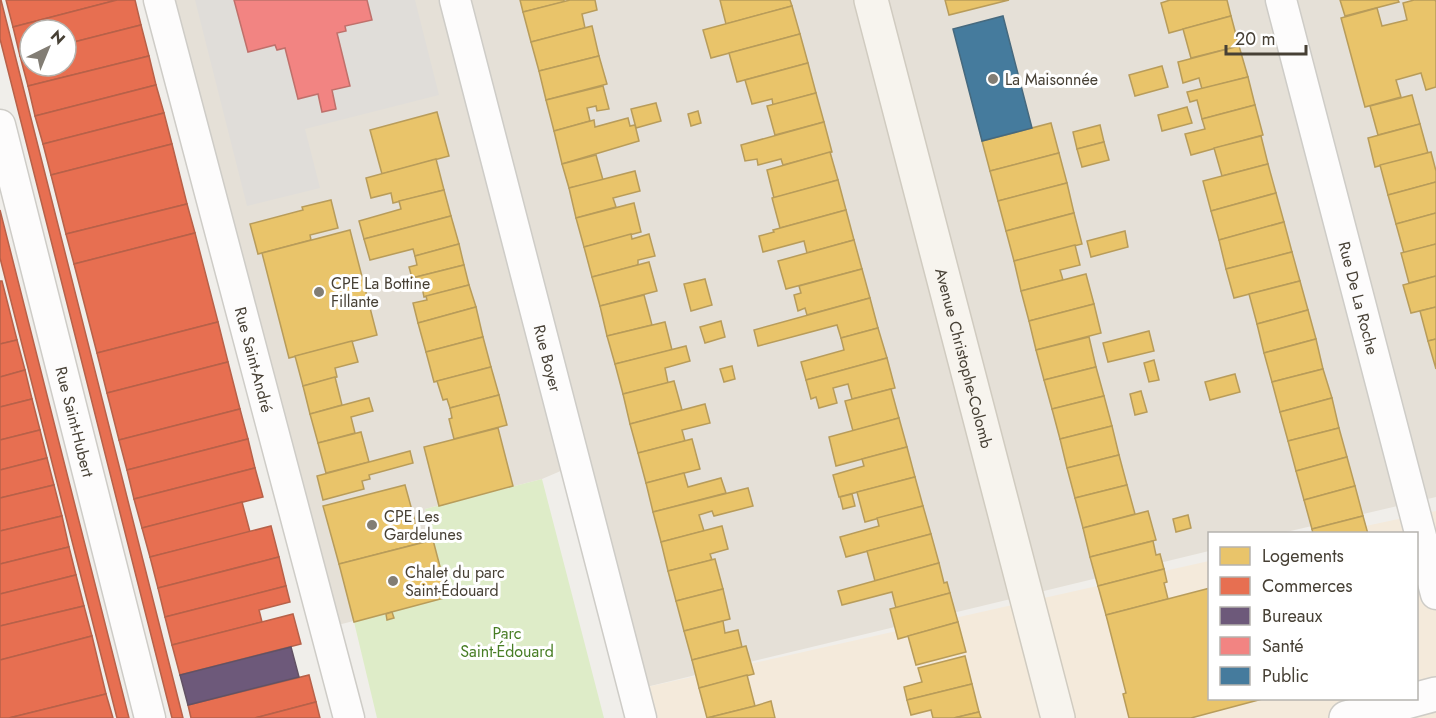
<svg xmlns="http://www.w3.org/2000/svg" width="1436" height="718" font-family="Jost,sans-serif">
  <rect width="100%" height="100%" fill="#f0eeea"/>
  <path fill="#e5e0d7" d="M159 0H1436V497L1282 533 1210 534 1209 551 638 689 577 464 542 479 425 509 448 597 326 628Z"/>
  <path fill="#f4eadb" d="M1436 511V718H623L638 689 1209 561 1210 698H1416V534L1333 533Z"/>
  <path fill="#deecc8" d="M542 479 604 718H377L354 622 448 597 425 509Z"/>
  <path fill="#e0ddd9" d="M195 0H234L248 52 275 45 277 50 285 48 298 99 318 94 322 112 336 109 332 90 350 86 337 33 346 31 345 26 372 20 367 0H415L439 95 305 129 320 188 247 206Z"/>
  <g fill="#e9c46a" stroke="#b89c5a" stroke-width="1.5">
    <path d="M520 0H564V2L523 12Z"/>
    <path d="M570 0H595L597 10 582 14 585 28 531 42 523 12Z"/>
    <path d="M720 0H790L792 6 726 24Z"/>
    <path d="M945 0H1009L949 15Z"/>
    <path d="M1170 0H1227L1231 16 1169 33 1161 3Z"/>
    <path d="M1340 0H1398L1399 2 1345 16Z"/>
    <path d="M1414 0H1435L1436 2V87L1426 90 1421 73 1396 80 1401 97 1365 107 1341 18 1377 8 1382 26 1407 20 1403 3Z"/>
    <path d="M792 6 800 34 711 58 703 30Z"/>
    <path d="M1231 16 1239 46 1191 58 1183 29Z"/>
    <path d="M592 26 599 56 539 71 531 42Z"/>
    <path d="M800 34 808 63 737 82 729 53Z"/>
    <path d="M1239 46 1248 77 1202 89 1199 78 1183 83 1178 62Z"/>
    <path d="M599 56 607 84 546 100 539 71Z"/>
    <path d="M808 63 816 93 773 105 772 99 752 104 745 80Z"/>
    <path d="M1162 66 1168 87 1135 96 1129 75Z"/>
    <path d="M1248 77 1255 105 1202 119 1197 100 1190 102 1187 92Z"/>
    <path d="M603 86 609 109 597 111 596 106 587 108 590 121 554 131 546 100Z"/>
    <path d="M816 93 824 122 775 135 767 106Z"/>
    <path d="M1412 95 1420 124 1378 135 1370 106Z"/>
    <path d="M656 103 661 121 636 128 631 109Z"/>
    <path d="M1255 105 1263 135 1191 155 1185 134 1205 129 1202 119Z"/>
    <path d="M1187 107 1192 123 1162 131 1158 115Z"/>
    <path d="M698 111 701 123 691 126 688 114Z"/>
    <path d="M437 112 449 156 382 174 370 130Z"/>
    <path d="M628 118 630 126 635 125 639 141 562 164 554 131 594 120 595 127Z"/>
    <path d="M824 122 832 152 783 165 781 159 758 165 757 159 745 161 741 145Z"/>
    <path d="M1051 123 1059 153 990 171 982 141Z"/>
    <path d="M1420 124 1428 153 1375 167 1368 138Z"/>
    <path d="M1100 125 1104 142 1077 149 1073 132Z"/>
    <path d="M1261 136 1268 164 1222 176 1214 148Z"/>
    <path d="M1104 142 1109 160 1082 167 1077 149Z"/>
    <path d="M830 152 838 180 774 198 767 170Z"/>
    <path d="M1431 152 1436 171V182L1388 195 1380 165Z"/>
    <path d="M1059 153 1067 183 998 201 990 171Z"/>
    <path d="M596 155 603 180 569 188 562 164Z"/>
    <path d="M436 159 444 190 393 203 391 193 371 198 366 178Z"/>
    <path d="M1268 164 1276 193 1211 211 1203 181Z"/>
    <path d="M635 171 640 191 613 198 616 207 576 218 569 188Z"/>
    <path d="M838 180 846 210 780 228 772 198Z"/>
    <path d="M1436 182V213L1396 224 1388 195Z"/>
    <path d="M1067 183 1074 213 1006 231 998 201Z"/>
    <path d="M444 190 451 216 364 239 359 221 401 209 399 201Z"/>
    <path d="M1276 193 1284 222 1219 240 1211 211Z"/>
    <path d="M331 200 338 228 310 235 311 240 258 254 250 224 303 210 302 207Z"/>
    <path d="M634 203 641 232 584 247 576 218Z"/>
    <path d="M846 210 854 240 807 253 804 241 763 252 759 236 774 232 773 230Z"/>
    <path d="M1074 213 1082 244 1014 261 1006 231Z"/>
    <path d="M1436 213V244L1404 253 1396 224Z"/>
    <path d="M451 216 459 244 415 256 413 249 370 260 364 239Z"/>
    <path d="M1284 222 1292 252 1226 269 1219 240Z"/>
    <path d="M350 230 377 335 289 358 262 253Z"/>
    <path d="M1125 231 1128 247 1091 257 1087 241Z"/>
    <path d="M631 234 632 239 649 234 655 256 638 260V265L592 277 584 247Z"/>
    <path d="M854 240 862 269 786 289 778 261Z"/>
    <path d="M459 244 464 265 412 278 409 267 417 265 415 256Z"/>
    <path d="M1436 244V276L1409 283 1401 253Z"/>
    <path d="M1075 245 1080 265 1060 270 1063 280 1021 291 1014 261Z"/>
    <path d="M1292 252 1300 281 1234 298 1226 269Z"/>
    <path d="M649 262 657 291 600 306 592 277Z"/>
    <path d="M464 265 469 285 424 297 422 287 415 288 412 278Z"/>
    <path d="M862 269 870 298 807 315 805 308 798 311 794 295 801 293 799 286Z"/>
    <path d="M1086 274 1094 304 1029 321 1021 291Z"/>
    <path d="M1436 276V307L1411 313 1403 285Z"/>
    <path d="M705 279 712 305 691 311 684 284Z"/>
    <path d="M1300 281 1308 310 1257 324 1249 294Z"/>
    <path d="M469 285 476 307 418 323 413 303 427 300 426 296Z"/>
    <path d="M644 295 652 325 607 336 600 306Z"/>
    <path d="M870 298 878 328 841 338 837 325 758 346 754 330Z"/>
    <path d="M1094 304 1101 333 1036 350 1029 321Z"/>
    <path d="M476 307 483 337 426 352 418 323Z"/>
    <path d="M1436 307V339L1428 341 1420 311Z"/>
    <path d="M1308 310 1316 339 1264 353 1257 324Z"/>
    <path d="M721 321 725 337 705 343 700 327Z"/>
    <path d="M665 322 672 350 615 364 607 336Z"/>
    <path d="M878 328 887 358 806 380 801 362 844 350 841 338Z"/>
    <path d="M1149 331 1154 351 1108 362 1103 343Z"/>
    <path d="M483 337 491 367 434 382 426 352Z"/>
    <path d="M1089 337 1096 367 1044 380 1036 350Z"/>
    <path d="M1316 339 1323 369 1272 382 1264 353Z"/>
    <path d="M1436 339V369L1428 341Z"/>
    <path d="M352 341 358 362 335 368 337 377 303 386 295 356Z"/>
    <path d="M686 346 690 361 665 368 668 383 623 394 615 364Z"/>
    <path d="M887 358 895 388 852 399 848 384 833 388 837 403 819 408 816 397 811 399 806 380Z"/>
    <path d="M1154 360 1159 380 1149 382 1144 363Z"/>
    <path d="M732 366 735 379 724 382 720 369Z"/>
    <path d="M491 367 499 395 450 408 447 399 443 400 437 381Z"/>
    <path d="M1096 367 1104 396 1052 409 1044 380Z"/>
    <path d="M1323 369 1332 398 1280 412 1272 382Z"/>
    <path d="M1235 374 1240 392 1210 400 1205 382Z"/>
    <path d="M335 377 342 405 310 414 303 386Z"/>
    <path d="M674 381 682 410 630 424 623 394Z"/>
    <path d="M891 389 899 418 853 431 845 401Z"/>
    <path d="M1141 391 1147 412 1135 415 1130 394Z"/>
    <path d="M499 395 507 425 454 439 449 419 452 418 450 408Z"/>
    <path d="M1104 396 1112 426 1060 439 1052 409Z"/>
    <path d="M369 398 373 411 351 417 355 433 318 443 310 414Z"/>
    <path d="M1332 398 1339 428 1288 441 1280 412Z"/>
    <path d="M705 404 710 423 682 430 685 441 638 453 630 424Z"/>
    <path d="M899 418 907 447 836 466 829 437Z"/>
    <path d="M1112 426 1119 455 1067 468 1060 439Z"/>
    <path d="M498 428 513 486 439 506 424 447Z"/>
    <path d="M1339 428 1347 457 1296 471 1288 441Z"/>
    <path d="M361 432 369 462 326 473 318 443Z"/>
    <path d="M692 439 700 469 646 483 638 453Z"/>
    <path d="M907 447 915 477 839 497 833 475 864 466 862 459Z"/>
    <path d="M410 451 413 463 369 475 370 479 362 481 364 489 323 500 317 476Z"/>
    <path d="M1119 455 1127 485 1075 498 1067 468Z"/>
    <path d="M1347 457 1355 486 1304 500 1296 471Z"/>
    <path d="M684 473 688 487 721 478 726 493 653 512 646 483Z"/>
    <path d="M915 477 923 506 865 522 857 492Z"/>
    <path d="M405 485 421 543 339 564 323 506Z"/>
    <path d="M1127 485 1135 514 1083 528 1075 498Z"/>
    <path d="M1355 486 1363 516 1312 529 1304 500Z"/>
    <path d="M748 488 753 506 714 516 712 511 699 515 704 531 661 542 653 512Z"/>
    <path d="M852 494 855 506 843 509 840 497Z"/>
    <path d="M923 506 931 534 846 557 840 537 879 526 877 518Z"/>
    <path d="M1148 511 1156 540 1090 557 1083 528Z"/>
    <path d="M1188 515 1191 528 1176 532 1173 519Z"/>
    <path d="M1363 516 1368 534H1313L1312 529Z"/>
    <path d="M722 526 728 549 710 554 712 560 668 571 661 542Z"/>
    <path d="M931 534 939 563 875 581 867 551Z"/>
    <path d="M433 540 448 597 354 622 339 564Z"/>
    <path d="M1153 541 1156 555 1160 554 1164 569 1098 586 1090 557Z"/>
    <path d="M715 559 723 589 676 601 668 571Z"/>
    <path d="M939 563 944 583 947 582 950 593 896 608 892 592 842 605 838 591Z"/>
    <path d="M1164 569 1167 582 1164 583 1168 599 1106 615 1098 586Z"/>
    <path d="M1210 588V698H1266L1191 718H1129L1123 694 1126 693 1106 615Z"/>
    <path d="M723 589 730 619 684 631 676 601Z"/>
    <path d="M950 593 958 622 898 639 890 609Z"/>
    <path d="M392 612 394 618 387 620 386 614Z"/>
    <path d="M723 621 725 633 738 630 742 647 692 660 684 631Z"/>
    <path d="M958 622 966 652 916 665 908 636Z"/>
    <path d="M746 646 754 674 699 688 692 660Z"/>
    <path d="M965 656 972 684 907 700 904 687 922 682 918 668Z"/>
    <path d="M747 675 755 706 707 718 699 688Z"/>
    <path d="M972 684 979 712 954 718H933L931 710 911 715 907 700Z"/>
    <path d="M771 701 775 718H707L755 706Z"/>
    <path d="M979 712 981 718H954Z"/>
  </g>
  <g fill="#e76f51" stroke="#b76149" stroke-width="1.5">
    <path d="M0 0H1L183 718H172L0 39Z"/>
    <path d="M6 0H117L13 27Z"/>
    <path d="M117 0H135L141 25 66 44V30H30V53L20 56 13 27Z"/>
    <path d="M141 25 149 56 28 86 20 56 30 53V66H66V44Z"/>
    <path d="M149 56 156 85 35 116 28 86Z"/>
    <path d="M156 85 164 113 43 144 35 116Z"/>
    <path d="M164 113 172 144 51 175 43 144Z"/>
    <path d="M172 144 187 204 66 234 51 175Z"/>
    <path d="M187 204 195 233 74 264 66 234Z"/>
    <path d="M0 210 129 718H117L0 258Z"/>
    <path d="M195 233 218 322 97 353 74 264Z"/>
    <path d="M0 281H2L17 340 0 344Z"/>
    <path d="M218 322 228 362 107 393 97 353Z"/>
    <path d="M17 340 25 370 0 377V344Z"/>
    <path d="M228 362 240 409 119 440 107 393Z"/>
    <path d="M25 370 32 399 0 407V377Z"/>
    <path d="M32 399 40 430 0 440V407Z"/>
    <path d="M240 409 248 439 127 470 119 440Z"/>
    <path d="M40 430 47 458 0 470V440Z"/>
    <path d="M248 439 255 468 134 499 127 470Z"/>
    <path d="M47 458 54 485 0 498V470Z"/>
    <path d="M255 468 263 497 142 528 134 499Z"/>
    <path d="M54 485 62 516 0 531V498Z"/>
    <path d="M242 502 250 532 150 557 142 528Z"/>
    <path d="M62 516 69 547 0 564V531Z"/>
    <path d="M271 526 279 557 158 588 150 557Z"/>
    <path d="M69 547 76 575 0 594V564Z"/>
    <path d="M279 557 286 586 165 617 158 588Z"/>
    <path d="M76 575 84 606 0 626V594Z"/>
    <path d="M286 586 290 602 259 610 262 622 172 645 165 617Z"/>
    <path d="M84 606 92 636 0 660V626Z"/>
    <path d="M293 614 301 644 180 675 172 645Z"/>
    <path d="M92 636 106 694 9 718H0V660Z"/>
    <path d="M309 675 316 702 255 718H191L188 705Z"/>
    <path d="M106 694 113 718H9Z"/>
    <path d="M316 702 320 718H255Z"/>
  </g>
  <path fill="#6d597a" stroke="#625265" stroke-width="1.5" d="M291 647 299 677 188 705 180 675Z"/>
  <path fill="#f28482" stroke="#bf706b" stroke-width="1.5" d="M234 0H367L372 20 345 26 346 31 337 33 350 86 332 90 336 109 322 112 318 94 298 99 285 48 277 50 275 45 248 52Z"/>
  <path fill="#457b9d" stroke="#46697e" stroke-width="1.5" d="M1003 16 1032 128 982 141 953 29Z"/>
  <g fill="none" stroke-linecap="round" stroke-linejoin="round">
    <g stroke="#ceccc7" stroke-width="33">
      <g id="minor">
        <path id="s1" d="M159 0 349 718"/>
        <path id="s2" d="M455 0 641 718"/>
        <path id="s3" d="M1281 0 1436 594"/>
        <path id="s4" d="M0 125 150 718"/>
      </g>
    </g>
    <g stroke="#ceccc7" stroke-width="36">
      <path id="tertiary" d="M1346 718 1436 694"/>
    </g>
    <g stroke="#d0cbc0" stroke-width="36">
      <g id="secondary">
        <path id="s5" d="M871 0 1058 718"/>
      </g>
    </g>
    <use href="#minor" stroke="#fdfcfc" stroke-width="30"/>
    <use href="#tertiary" stroke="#fdfcfc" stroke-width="33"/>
    <use href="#secondary" stroke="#f7f4ee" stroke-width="33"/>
  </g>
  <g fill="#827d74" stroke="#fff" stroke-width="2">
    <circle cx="993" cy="79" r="6"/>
    <circle cx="319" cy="292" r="6"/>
    <circle cx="372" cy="525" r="6"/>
    <circle cx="393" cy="581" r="6"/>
  </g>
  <g text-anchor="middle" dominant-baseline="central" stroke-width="6" stroke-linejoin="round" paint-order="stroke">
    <g font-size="16" fill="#474035" stroke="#fff" text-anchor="start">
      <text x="1005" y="79">La Maisonnée</text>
      <text x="331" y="283">CPE La Bottine<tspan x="331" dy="18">Fillante</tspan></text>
      <text x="384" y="516">CPE Les<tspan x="384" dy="18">Gardelunes</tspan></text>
      <text x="405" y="572">Chalet du parc<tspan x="405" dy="18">Saint-Édouard</tspan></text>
    </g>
    <g font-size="16" fill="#474035" stroke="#fff">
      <text stroke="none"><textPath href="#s3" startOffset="308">Rue De La Roche</textPath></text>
      <text stroke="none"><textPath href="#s1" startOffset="372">Rue Saint-André</textPath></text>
      <text stroke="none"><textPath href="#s2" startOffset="370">Rue Boyer</textPath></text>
      <text stroke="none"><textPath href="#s5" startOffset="370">Avenue Christophe-Colomb</textPath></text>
      <text stroke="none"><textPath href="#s4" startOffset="306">Rue Saint-Hubert</textPath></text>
    </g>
    <g font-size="16" fill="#477d24" stroke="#fff">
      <text x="507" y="633">Parc<tspan x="507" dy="18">Saint-Édouard</tspan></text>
    </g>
  </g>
  <rect x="1208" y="532" width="210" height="168" fill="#ffffff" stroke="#b5b3ae" stroke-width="1.5"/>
  <rect x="1220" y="547" width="30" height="18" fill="#e9c46a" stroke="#b5b3ae" stroke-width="1.5"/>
  <text x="1262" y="562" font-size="18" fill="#474035">Logements</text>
  <rect x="1220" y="577" width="30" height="18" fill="#e76f51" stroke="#b5b3ae" stroke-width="1.5"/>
  <text x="1262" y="592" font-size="18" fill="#474035">Commerces</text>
  <rect x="1220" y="607" width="30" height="18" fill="#6d597a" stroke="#b5b3ae" stroke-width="1.5"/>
  <text x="1262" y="622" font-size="18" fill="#474035">Bureaux</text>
  <rect x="1220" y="637" width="30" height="18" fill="#f28482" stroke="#b5b3ae" stroke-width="1.5"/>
  <text x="1262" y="652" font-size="18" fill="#474035">Santé</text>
  <rect x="1220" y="667" width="30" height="18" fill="#457b9d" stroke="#b5b3ae" stroke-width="1.5"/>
  <text x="1262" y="682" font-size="18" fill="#474035">Public</text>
  <g transform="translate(48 48) rotate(43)"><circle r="28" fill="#ffffff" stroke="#b5b3ae" stroke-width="1.5"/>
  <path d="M0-4.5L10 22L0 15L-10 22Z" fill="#827d74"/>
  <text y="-9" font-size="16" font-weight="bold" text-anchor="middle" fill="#474035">N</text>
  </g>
  <path d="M1226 45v9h80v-9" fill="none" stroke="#474035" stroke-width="3"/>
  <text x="1235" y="45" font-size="18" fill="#474035" stroke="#ffffff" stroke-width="4.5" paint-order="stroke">20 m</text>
</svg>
